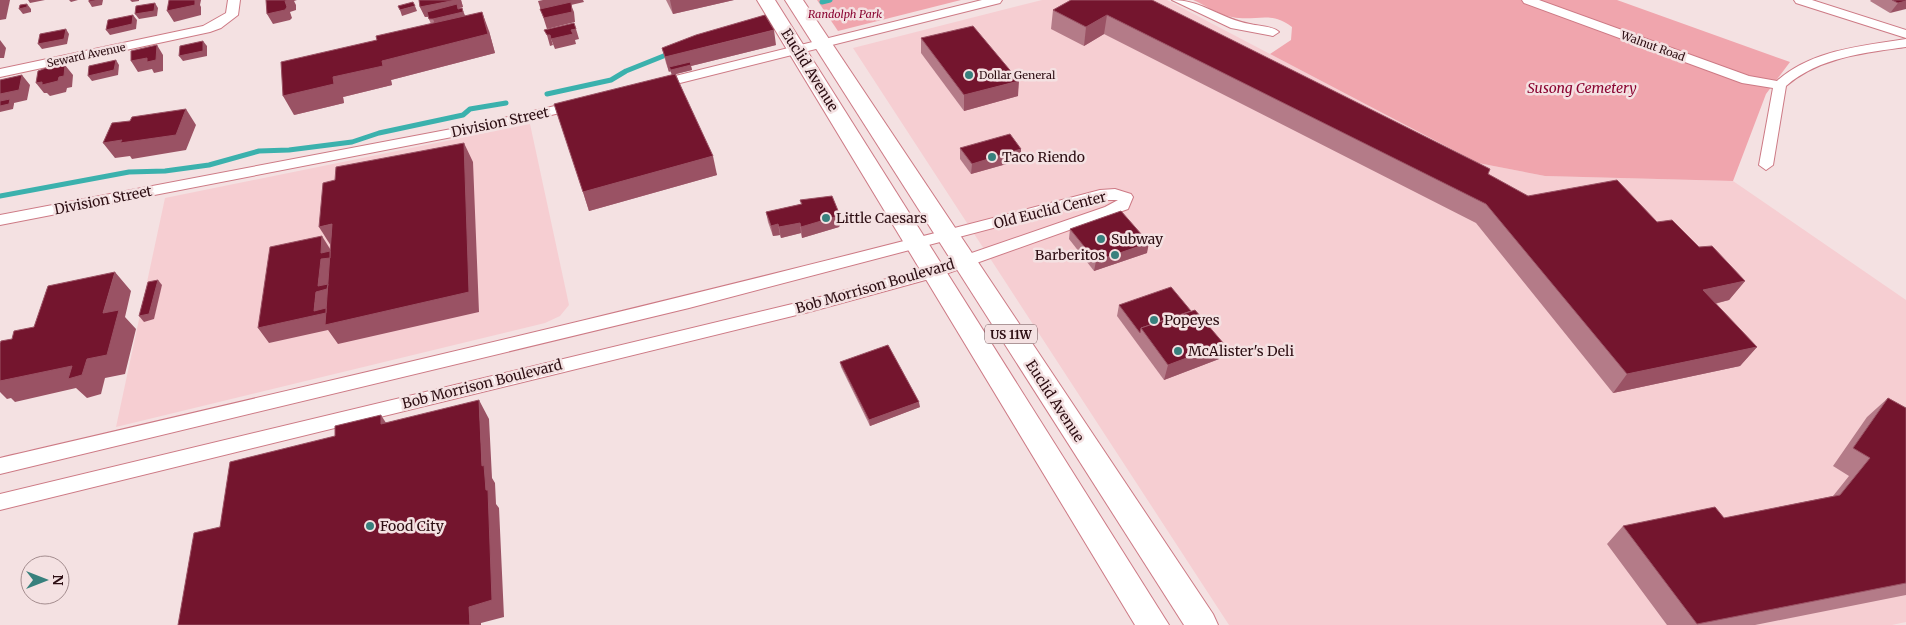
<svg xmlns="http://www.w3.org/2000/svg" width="1906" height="625" font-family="Merriweather,serif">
  <rect width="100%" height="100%" fill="#f4e1e2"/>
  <g fill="#f6ced2">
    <path d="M1042 0H1167L1478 163 1545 176 1733 181 1906 300V622L1892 625H1229L853 48Z"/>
    <path d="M530 124 569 305 560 316 545 323 116 427 165 198Z"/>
  </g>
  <g fill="#f0a5ad">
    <path d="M817 0H961L838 31Z"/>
    <path d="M1193 0H1617L1790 62 1766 94 1733 181 1545 176 1478 163 1270 54 1291 40 1292 27C1270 10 1256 22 1232 17 1219 15 1205 5 1193 0Z"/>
  </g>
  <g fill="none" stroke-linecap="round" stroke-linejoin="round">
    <g stroke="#3bb1ad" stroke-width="5">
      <path d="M822 2 830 0"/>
      <path d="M547 94 611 80 626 71 671 53"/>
      <path d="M0 196 129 172 165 171 209 165 259 151 289 150 352 142 379 133 463 115 470 109 506 103"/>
    </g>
    <g stroke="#cd7a85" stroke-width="2">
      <g id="street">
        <path d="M228 0H240L238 15 221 28 210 32 0 77V69L203 26 226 13Z"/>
        <path d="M982 0H1002L1000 3 656 89 649 85 651 82Z"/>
        <path d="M1172 0C1202 0 1221 19 1250 24 1258 26 1273 26 1279 32L1273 36 1231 28Z"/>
        <path d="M1522 0H1539L1749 76 1777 81C1811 50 1862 46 1906 39V47C1865 53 1819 57 1786 86L1773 165 1766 170 1759 165 1773 88 1742 83 1524 3Z"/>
        <path d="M1794 0H1812L1906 30V38L1796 3Z"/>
        <path d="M576 101 583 105 581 108 483 131 0 225V215L483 123Z"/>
        <path d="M1115 189 1131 194 1133 197 1128 209 940 276 809 312 0 510V494L809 300 931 267 1105 207 1118 200H1100L689 308 0 474V458C368 372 735 287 1100 190Z"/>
      </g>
    </g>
    <g stroke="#cd7a85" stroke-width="2">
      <g id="primary">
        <path d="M757 0H775L1169 625H1135Z"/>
        <path d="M785 0H803L1213 614 1218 625H1184Z"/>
      </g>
    </g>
    <use href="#street" fill="#fff" fill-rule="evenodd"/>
    <use href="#primary" fill="#fff" fill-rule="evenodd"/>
  </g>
  <g fill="#b47b88">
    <path d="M419 0H461L463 7 459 8 465 16 489 31 495 53 391 80 392 85 343 97 344 103 294 115 377 40 431 24 428 17H425L420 7Z"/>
    <path d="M666 0H734L673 14Z"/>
    <path d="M1071 0 1488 174 1528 196 1657 222 1699 247 1745 281 1729 300 1715 304 1757 347 1740 366 1613 393 1476 223 1104 34 1084 46 1051 29 1053 10Z"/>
    <path d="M1871 0H1906L1890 13 1870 1Z"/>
    <path d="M921 38 1018 96 964 111 921 53Z"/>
    <path d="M776 45 691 66 692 70 676 74 717 175 589 211 583 192 672 74 670 71 669 72 666 63 662 48Z"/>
    <path d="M960 148 1021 149V160L971 174 960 159Z"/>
    <path d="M800 200 839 213 841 223 839 227 802 238 801 233 781 238 780 235 773 236 768 222 766 212 801 204Z"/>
    <path d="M1070 229 1147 253 1094 271 1069 239Z"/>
    <path d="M1119 305 1191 311 1224 344 1219 359 1164 380 1117 316Z"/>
    <path d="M840 362 920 407 870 426 841 367Z"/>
    <path d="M1888 398 1906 408V595L1755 625H1667L1607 544 1623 526 1724 518 1833 496 1849 476 1833 466 1867 417Z"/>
  </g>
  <g fill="#9a5264">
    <path d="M0 0H10L6 19 0 20Z"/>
    <path d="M28 0H45L30 3Z"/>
    <path d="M69 0H78L71 2Z"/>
    <path d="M99 0H103L102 5 92 7 89 2Z"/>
    <path d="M130 0H139V1L132 2Z"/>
    <path d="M190 0H201L200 5 201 7V15L174 22 167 11Z"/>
    <path d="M291 0H297L294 1 296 5V10L290 12 292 18 290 20 273 24 267 14 285 1Z"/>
    <path d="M456 0H461L463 7 459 8H462L466 18 437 29 433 19 459 11 425 17 420 7Z"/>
    <path d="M543 0H583L584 2 571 5 574 12 575 22 547 29 538 1Z"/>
    <path d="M670 0H734L673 14Z"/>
    <path d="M1906 1V9L1890 13 1898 3Z"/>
    <path d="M155 3 158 8 157 16 139 19 135 14Z"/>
    <path d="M27 4 31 9V12L23 14 19 9Z"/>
    <path d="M415 6 417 11 402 16 400 10Z"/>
    <path d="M482 12 489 31 495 53 391 80 392 85 343 97 344 103 294 115 283 96 333 77 382 61Z"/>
    <path d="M133 15 137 20 136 29 110 35 106 30Z"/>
    <path d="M1107 15 1104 34 1084 46 1086 27Z"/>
    <path d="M66 29 69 34 67 44 42 49 38 44Z"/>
    <path d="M576 29 579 39 575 40 576 44 555 49 551 39 571 30Z"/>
    <path d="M774 30 776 45 691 66 692 70 672 75 669 67 670 71 669 72 665 57Z"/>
    <path d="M547 35H550L553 45 550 46Z"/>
    <path d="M0 40 6 48 4 58H0Z"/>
    <path d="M203 41 207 46V56L183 61 179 56Z"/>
    <path d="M157 45 163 55V71L154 73 152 69 138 72 131 61Z"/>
    <path d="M116 60 119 65 118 75 92 81 88 76Z"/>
    <path d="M65 65 73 75 72 87 67 88 66 92 50 96 47 93H44L36 83 59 77Z"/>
    <path d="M22 75 30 85 27 100 14 103V104L13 109 0 112V94Z"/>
    <path d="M1019 81 1018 96 964 111V95Z"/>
    <path d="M186 109 196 125 186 150 132 159 130 156 115 158 103 143Z"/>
    <path d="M464 143 473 162 479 312 338 344 328 330 269 343 258 328 314 311 316 292 318 286 322 236 332 252Z"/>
    <path d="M1021 149V160L971 174 972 164Z"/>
    <path d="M713 156 717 175 589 211 583 192Z"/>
    <path d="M839 213 841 223 839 227 802 238 801 227Z"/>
    <path d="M800 223 801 233 781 238 779 227Z"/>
    <path d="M332 224 331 246 319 227Z"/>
    <path d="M778 224 780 235 773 236 771 226Z"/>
    <path d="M1149 243 1147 253 1094 271 1096 261Z"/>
    <path d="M115 272 131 291 125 317 136 329 125 374 105 378 101 394 87 398 76 388 15 402 11 398 7 399 0 392V381L87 359 103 313Z"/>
    <path d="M158 280 162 285 154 319 144 322 139 316Z"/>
    <path d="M1745 281 1729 300 1688 310 1703 290Z"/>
    <path d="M1224 344 1219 359 1164 380 1168 365Z"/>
    <path d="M1757 347 1740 366 1613 393 1627 374Z"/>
    <path d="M479 400 489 419 492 478 495 483 496 504 499 508 504 617 481 623V625H470L469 607 486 490 482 466Z"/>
    <path d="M919 402 920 407 870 426 869 420Z"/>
    <path d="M381 415 393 434 381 424Z"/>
  </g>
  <g fill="#74152e" stroke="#9a5264">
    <path d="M89 0H99L89 2Z"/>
    <path d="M169 0H195V5L167 11Z"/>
    <path d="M266 0H291L285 1 287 7 285 10 267 14Z"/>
    <path d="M419 0H456L420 7Z"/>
    <path d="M1071 0H1152L1490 169 1488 174 1528 196 1617 180 1657 222 1672 220 1699 247 1712 246 1745 281 1703 290 1757 347 1627 374 1486 204 1107 15 1086 27 1053 10Z"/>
    <path d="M1892 0H1906V1L1898 3Z"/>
    <path d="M413 2 415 6 400 10 398 6Z"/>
    <path d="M571 2 572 12 544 18 540 9Z"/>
    <path d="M155 3 154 11 135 14 136 6Z"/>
    <path d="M27 4V7L19 9 20 5Z"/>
    <path d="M457 4 458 9 462 8 463 12 433 19H429L427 12Z"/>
    <path d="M482 12 488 34 382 61 383 66 333 77 334 84 283 96 281 62 377 40 376 36Z"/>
    <path d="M133 15 132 24 106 30 108 20Z"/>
    <path d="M765 15 774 30 665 57 662 48 696 35Z"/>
    <path d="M574 23 576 29 571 30 573 34 551 39 550 35H547L544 30Z"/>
    <path d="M973 26 1019 81 964 95 921 38Z"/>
    <path d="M66 29 64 39 38 44 40 34Z"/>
    <path d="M203 41V51L179 56 180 46Z"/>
    <path d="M157 45 156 60 147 62V58L131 61V51Z"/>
    <path d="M116 60 114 70 88 76 89 66Z"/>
    <path d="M690 62 691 65 671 70 669 67Z"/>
    <path d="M65 65 64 76 59 77 58 81 42 85V82L36 83 38 71 49 67Z"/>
    <path d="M675 74 713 156 583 192 554 104Z"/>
    <path d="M22 75 19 90 0 94V80Z"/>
    <path d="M10 99 9 104 0 106V101Z"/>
    <path d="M186 109 176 135 120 143 122 140 103 143 112 123 130 121 132 117Z"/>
    <path d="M1010 134 1021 149 972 164 960 148Z"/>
    <path d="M464 143 469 292 325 325 332 224 319 227 323 183 335 180 336 167Z"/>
    <path d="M832 196 839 213 838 216 801 227 800 223 779 227 778 224 771 226 766 212 802 204 800 200Z"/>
    <path d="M1121 211 1149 243 1096 261 1070 229Z"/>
    <path d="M322 236 321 253 330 251V258L321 259 318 286 328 284 327 289 316 292 314 311 326 308V313L258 328 270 247Z"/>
    <path d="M115 272 103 313 119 310 107 355 87 359 82 375 68 379 72 366 0 381V343L1 341 12 339 14 331 34 327 48 286Z"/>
    <path d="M158 280 149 314 139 316 148 282Z"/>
    <path d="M1171 287 1191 311 1141 328 1140 333 1119 305Z"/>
    <path d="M1195 310 1224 344 1168 365 1141 328Z"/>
    <path d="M888 345 919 402 869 420 840 362Z"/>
    <path d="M1888 398 1906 408V583L1697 624 1623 526 1715 507 1724 518 1840 495 1870 458 1853 448Z"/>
    <path d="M479 400 482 466 484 465 486 490H488L492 600 469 607 470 625H178L194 533 220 527 230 462 335 436V426L381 415V424Z"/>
  </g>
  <g fill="#38807d" stroke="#f4e1e2" stroke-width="2">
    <circle cx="969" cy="75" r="5"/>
    <circle cx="992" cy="157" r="5"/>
    <circle cx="826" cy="218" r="5"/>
    <circle cx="1101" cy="239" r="5"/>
    <circle cx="1115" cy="255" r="5"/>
    <circle cx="1154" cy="320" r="5"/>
    <circle cx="1178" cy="351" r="5"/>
    <circle cx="370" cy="526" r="5"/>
  </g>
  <g text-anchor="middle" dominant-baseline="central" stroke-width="5" stroke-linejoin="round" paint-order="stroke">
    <g font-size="11" font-style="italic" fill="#8a0532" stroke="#f4e1e2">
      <text x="845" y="14">Randolph Park</text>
    </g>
    <g font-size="11" fill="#2d0e13" stroke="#f4e1e2">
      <text transform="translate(1653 46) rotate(20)">Walnut Road</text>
      <text transform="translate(86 55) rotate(-12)">Seward Avenue</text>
    </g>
    <g font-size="11" fill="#2d0e13" stroke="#f4e1e2" text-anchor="start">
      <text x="979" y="75">Dollar General</text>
    </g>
    <rect fill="#f4e1e2" stroke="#694d51" stroke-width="1" x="985" y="324.5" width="52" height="19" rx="4"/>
    <g font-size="12" font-weight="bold" fill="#2d0e13">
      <text x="1011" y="334">US 11W</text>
    </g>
    <g font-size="14" fill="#2d0e13" stroke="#f4e1e2">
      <text transform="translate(810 70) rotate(58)">Euclid Avenue</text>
      <text transform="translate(500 122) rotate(-12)">Division Street</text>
      <text transform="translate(103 200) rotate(-11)">Division Street</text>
      <text transform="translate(1050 210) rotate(-14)">Old Euclid Center</text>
      <text transform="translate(875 286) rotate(-16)">Bob Morrison Boulevard</text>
      <text transform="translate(482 384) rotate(-14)">Bob Morrison Boulevard</text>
      <text transform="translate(1055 401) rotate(57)">Euclid Avenue</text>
    </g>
    <g font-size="14" font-style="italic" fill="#8a0532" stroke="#f4e1e2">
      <text x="1582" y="88">Susong Cemetery</text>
    </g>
    <g font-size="14" fill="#2d0e13" stroke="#f4e1e2" text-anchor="start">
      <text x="1002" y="157">Taco Riendo</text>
      <text x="836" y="218">Little Caesars</text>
      <text x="1111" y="239">Subway</text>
      <text x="1105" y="255" text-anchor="end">Barberitos</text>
      <text x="1164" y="320">Popeyes</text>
      <text x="1188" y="351">McAlister's Deli</text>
      <text x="380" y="526">Food City</text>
    </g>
  </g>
  <g transform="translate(45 580) rotate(90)"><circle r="24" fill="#f4e1e2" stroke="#a48d8f"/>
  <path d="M0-4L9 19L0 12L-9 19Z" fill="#38807d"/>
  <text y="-8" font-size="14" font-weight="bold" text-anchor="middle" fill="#2d0e13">N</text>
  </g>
</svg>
